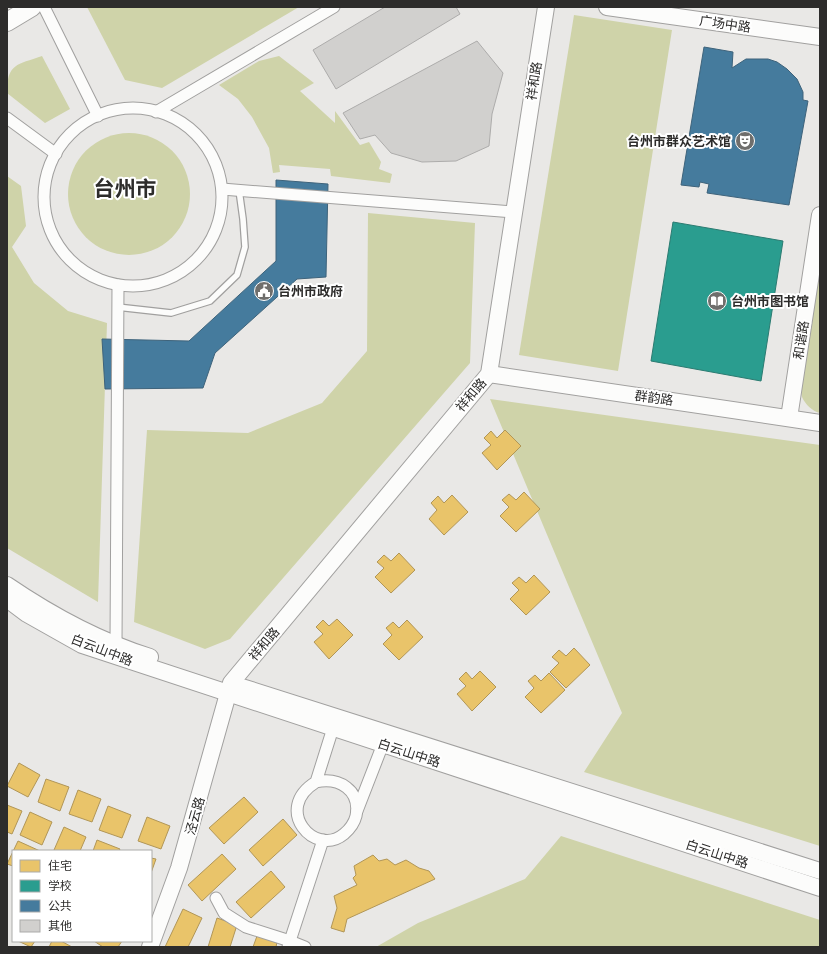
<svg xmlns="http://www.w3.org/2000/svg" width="827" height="954" font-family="Roboto,'Noto Sans SC',sans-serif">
  <rect width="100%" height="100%" fill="#e9e8e6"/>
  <g fill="#cfd3a9">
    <path d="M87 7H299L162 88 125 80Z"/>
    <path d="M574 15 672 30 618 371 519 355Z"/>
    <path d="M42 56 70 109 45 123 7 93C7 63 17 65 42 56Z"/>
    <path d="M279 56 314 83 300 91 335 123V111L360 145 369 142 381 162 379 169 392 174 390 183 331 176 330 169 279 165 280 172 273 173 269 148 252 117 238 99 219 85 259 61Z"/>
    <circle cx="129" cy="194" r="61"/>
    <path d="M7 176 21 186 26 226 12 247 34 283 68 311 107 323 98 602 7 548Z"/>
    <path d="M368 213 475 223 470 363 230 639 205 649 134 622 147 430 248 433 322 403 367 351Z"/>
    <path d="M820 269V413C813 412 805 404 802 397 801 394 802 390 802 387Z"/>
    <path d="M490 399 820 445V846L584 772 622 713Z"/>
    <path d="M561 836 820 920V947H376L418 923 525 879Z"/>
  </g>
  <g fill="#e9c46a" stroke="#b19657">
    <path d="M505 430 521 446 497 470 482 453 491 445 484 438 491 431 497 438Z"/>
    <path d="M524 492 540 509 516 532 500 516 509 507 502 500 509 494 516 500Z"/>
    <path d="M452 495 468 512 444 535 429 519 437 510 431 503 438 496 444 503Z"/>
    <path d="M399 553 415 570 391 593 375 577 384 568 377 562 384 555 391 561Z"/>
    <path d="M534 575 550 592 526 615 510 599 519 590 512 583 519 577 526 583Z"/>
    <path d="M337 619 353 635 329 659 314 642 323 634 316 627 323 620 329 626Z"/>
    <path d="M407 620 423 637 399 660 383 644 392 635 386 628 393 622 399 628Z"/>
    <path d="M574 648 590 665 566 688 550 672 559 663 552 657 559 650 566 656Z"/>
    <path d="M480 671 496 687 472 711 457 694 466 686 459 679 466 672 472 679Z"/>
    <path d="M549 673 565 690 541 713 525 697 534 688 528 681 535 675 541 681Z"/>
    <path d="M19 763 40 775 28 797 7 786Z"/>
    <path d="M46 779 69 787 60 811 38 802Z"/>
    <path d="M78 790 101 799 92 822 69 814Z"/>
    <path d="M244 797 258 812 224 844 209 828Z"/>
    <path d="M7 805 22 811 12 834 7 832Z"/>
    <path d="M108 806 131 815 122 838 99 830Z"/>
    <path d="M30 812 52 822 42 845 20 835Z"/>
    <path d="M147 817 170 826 161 849 138 841Z"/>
    <path d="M283 819 297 835 263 866 249 850Z"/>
    <path d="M64 827 86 837 80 851H57L54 850Z"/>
    <path d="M97 840 120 849 119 851H93Z"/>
    <path d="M18 841 40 851H13V866L7 864Z"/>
    <path d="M222 854 236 869 202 901 188 885Z"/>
    <path d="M373 855 379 861 387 859 395 865 406 860 419 868 429 871 435 879 347 919 344 932 331 928 337 908 334 896 357 885 353 878 356 875 354 866Z"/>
    <path d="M151 858 156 859 151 873Z"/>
    <path d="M271 871 285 887 251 918 236 902Z"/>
    <path d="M183 909 202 918 188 947H165Z"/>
    <path d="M217 918 237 925 230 947H208Z"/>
    <path d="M257 936 277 942 276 947H253Z"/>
    <path d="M18 941H35L31 947Z"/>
    <path d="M52 941H61L72 947H49Z"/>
    <path d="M94 941H122L118 947H103Z"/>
  </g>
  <path fill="#2a9d8f" stroke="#2b7b71" d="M673 222 783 241 761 381 651 361Z"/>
  <g fill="#457b9d" stroke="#3e637b">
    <path d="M704 47 733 52 732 68 746 59H768L777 62 787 69 797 79 803 92V100L808 101 789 205 707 193 709 184 700 182 699 187 681 185Z"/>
    <path d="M276 180 328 184 326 277 297 279 215 353 203 388 105 389 102 339 189 341 276 261Z"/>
  </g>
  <g fill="#d1d0ce" stroke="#adacab">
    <path d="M385 7H456L460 14 336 89 313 50Z"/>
    <path d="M477 41 503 73 492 114 489 146 456 161 422 162 391 153 375 135 360 139 343 113Z"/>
  </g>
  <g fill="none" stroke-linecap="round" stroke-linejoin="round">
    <g stroke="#a1a09f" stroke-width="8">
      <path id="lane" d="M117 307 171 313 210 301 237 275 245 247 243 219 239 190"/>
    </g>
    <g stroke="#a1a09f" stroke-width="13">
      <g id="street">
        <path d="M44 7 98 116"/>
        <circle cx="133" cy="197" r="89"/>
        <path d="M156 112 334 7"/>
        <path d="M7 118 56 154"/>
        <path d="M222 189 514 212"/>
        <path d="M116 644 118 285"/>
        <path d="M316 782C339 777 361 790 356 816 354 824 350 829 344 834 315 858 272 809 316 782L333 728"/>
        <path d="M357 811 383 744"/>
        <path d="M216 898 224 913 246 927 290 941 305 947"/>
        <path d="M288 947 323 840"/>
      </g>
    </g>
    <g stroke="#a1a09f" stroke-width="18">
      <g id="secondary">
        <path d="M607 7 820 37"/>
        <path d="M489 374 820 423"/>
        <path d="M789 418 820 215"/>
        <path d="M7 585C51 615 99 641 150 657"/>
        <path d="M7 599 27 614 82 645 820 888"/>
        <path d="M242 687 820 871"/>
        <path d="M150 947 179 868 231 683 489 374 546 7"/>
      </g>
    </g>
    <g stroke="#a1a09f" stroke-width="20">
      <path id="primary" d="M7 22 32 7"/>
    </g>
    <use href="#lane" stroke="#fcfcfb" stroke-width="5.5"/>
    <use href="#street" stroke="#fcfcfb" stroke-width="11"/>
    <use href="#secondary" stroke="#fcfcfb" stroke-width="16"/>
    <use href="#primary" stroke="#fcfcfb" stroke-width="18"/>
  </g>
  <defs>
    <g id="theatre-disc" transform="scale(1)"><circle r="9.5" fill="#6f6e6c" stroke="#fff"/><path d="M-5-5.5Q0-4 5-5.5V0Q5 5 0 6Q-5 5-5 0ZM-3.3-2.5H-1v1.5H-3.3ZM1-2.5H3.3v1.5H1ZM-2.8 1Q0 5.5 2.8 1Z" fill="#fff"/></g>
    <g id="civic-disc" transform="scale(1)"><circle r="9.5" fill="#6f6e6c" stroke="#fff"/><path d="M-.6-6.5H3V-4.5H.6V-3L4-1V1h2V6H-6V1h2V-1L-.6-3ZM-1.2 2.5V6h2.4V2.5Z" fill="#fff"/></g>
    <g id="library-disc" transform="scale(1)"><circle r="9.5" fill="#6f6e6c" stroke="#fff"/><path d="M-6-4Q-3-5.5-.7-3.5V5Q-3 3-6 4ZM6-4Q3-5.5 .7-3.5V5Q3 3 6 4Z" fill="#fff"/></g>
  </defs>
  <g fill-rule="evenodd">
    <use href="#theatre-disc" x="745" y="141"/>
    <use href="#civic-disc" x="264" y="291"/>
    <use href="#library-disc" x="717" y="301"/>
  </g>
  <g text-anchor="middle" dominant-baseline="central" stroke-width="4" stroke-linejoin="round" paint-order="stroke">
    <g font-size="13" fill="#2d2c2b" stroke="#fff">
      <text transform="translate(725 24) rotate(8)">广场中路</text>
      <text transform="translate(534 81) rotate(-81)">祥和路</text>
      <text transform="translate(801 340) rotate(-81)">和谐路</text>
      <text transform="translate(471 395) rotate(-50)">祥和路</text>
      <text transform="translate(654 398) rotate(8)">群韵路</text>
      <text transform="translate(264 644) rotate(-50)">祥和路</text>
      <text transform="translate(102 650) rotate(21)">白云山中路</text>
      <text transform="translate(409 753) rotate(18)">白云山中路</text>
      <text transform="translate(195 816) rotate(-74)">泾云路</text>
      <text transform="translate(717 854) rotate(18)">白云山中路</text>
    </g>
    <g font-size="13" font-weight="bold" fill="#2d2c2b" stroke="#fff" text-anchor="start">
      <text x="731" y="141" text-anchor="end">台州市群众艺术馆</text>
      <text x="278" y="291">台州市政府</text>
      <text x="731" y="301">台州市图书馆</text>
    </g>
    <g font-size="21" font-weight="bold" fill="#2d2c2b" stroke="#fff">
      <text x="125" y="189">台州市</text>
    </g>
  </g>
  <rect width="827" height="954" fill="none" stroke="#2d2c2b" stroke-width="16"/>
  <rect x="12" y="850" width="140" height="92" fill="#ffffff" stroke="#ababaa"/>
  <rect x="20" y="860" width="20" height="12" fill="#e9c46a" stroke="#ababaa"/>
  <text x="48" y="870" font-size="12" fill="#2d2c2b">住宅</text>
  <rect x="20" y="880" width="20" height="12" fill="#2a9d8f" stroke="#ababaa"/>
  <text x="48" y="890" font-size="12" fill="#2d2c2b">学校</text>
  <rect x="20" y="900" width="20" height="12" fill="#457b9d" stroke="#ababaa"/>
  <text x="48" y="910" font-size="12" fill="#2d2c2b">公共</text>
  <rect x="20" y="920" width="20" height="12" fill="#d1d0ce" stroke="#ababaa"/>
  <text x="48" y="930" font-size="12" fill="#2d2c2b">其他</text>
</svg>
